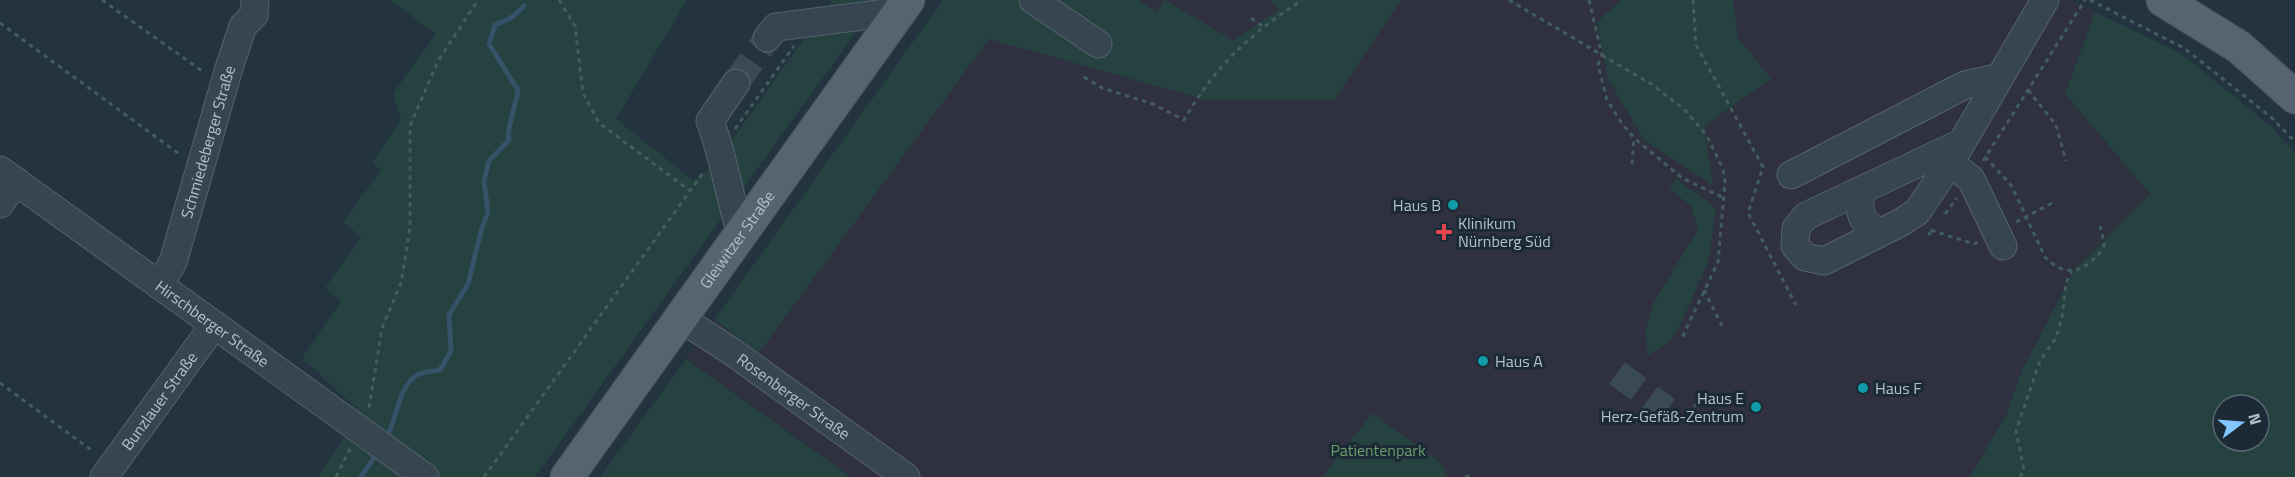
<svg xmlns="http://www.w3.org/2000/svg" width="2295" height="477" font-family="'Titillium Web',sans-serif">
  <rect width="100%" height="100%" fill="#233440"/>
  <path fill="#2f3040" d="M943 0H2071L2095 12 2065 94 2150 194 2074 271 2022 370 2007 413 1970 477H852L686 359Z"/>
  <g fill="#254140" fill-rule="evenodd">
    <path d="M390 0H687L616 119 694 181 715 163 832 0H879L535 477H318L361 413 302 358 341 301 325 288 361 237 343 222 381 170 372 163 401 119 393 93 436 34Z"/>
    <path d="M943 0H1139L1157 12 1165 0 1233 40 1280 9 1268 0H1401L1334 100H1206L989 39 759 353 714 320Z"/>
    <path d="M1621 0H1733L1738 37 1771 79 1704 126 1713 185 1644 140 1608 79 1597 22Z"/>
    <path d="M2095 12 2182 54 2269 125 2295 152V477H1970L2007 413 2022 370 2074 271 2150 194 2065 94ZM2223 405H2259V441H2223Z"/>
    <path d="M1676 179 1716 208 1709 260 1680 325 1667 345 1648 355 1645 331 1654 302 1698 229 1691 206 1669 188Z"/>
    <path d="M686 359 851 477H600Z"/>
    <path d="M1372 413 1440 462 1448 477H1322Z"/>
  </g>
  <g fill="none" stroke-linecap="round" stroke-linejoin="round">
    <g stroke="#355268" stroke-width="5">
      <path d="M386 438C398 419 397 388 417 375 422 372 433 371 440 370L451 351 449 315 468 284 481 231 488 212 484 181 489 161 509 140C506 129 516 105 518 90L489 44 495 25 511 18 524 6"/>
      <path d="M361 477 378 451"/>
    </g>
    <g stroke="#394955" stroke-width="27" stroke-dasharray="27 14" stroke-linecap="butt">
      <path d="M736 83 767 38"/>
      <path d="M1617 373 1667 410"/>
    </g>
    <g stroke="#55636e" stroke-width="29">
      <g id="minor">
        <path d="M1033 0 1098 44"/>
        <path d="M767 38 776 27 886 13 897 15"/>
        <path d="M736 83 710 121C724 157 729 196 741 234"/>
        <path d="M1961 143 1806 216 1796 228 1795 246 1805 257 1824 261 1900 223 1917 212 1950 163 2045 0"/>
        <path d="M1950 163 1971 179 2003 246"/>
        <path id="s1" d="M0 170 425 477"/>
        <path d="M1791 175 1965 85 1997 78"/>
        <path d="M1861 191C1858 210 1860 225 1881 232"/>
        <path d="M0 204 16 181"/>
        <path id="s2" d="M159 285 173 262 229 68 243 26 254 15 255 0"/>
        <path id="s3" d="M680 318 731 351 906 477"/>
        <path id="s4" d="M104 477 214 325"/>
      </g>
    </g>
    <g stroke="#43515c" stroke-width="35">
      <g id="major">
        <path d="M2163 0 2239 47 2295 97"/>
        <path id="s5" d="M567 477 908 0"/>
      </g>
    </g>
    <g stroke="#435d5c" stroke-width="3" stroke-dasharray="4.5 4.5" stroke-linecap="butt">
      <path d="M102 0 205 73"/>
      <path d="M559 0 575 26 583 93 599 123 689 190"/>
      <path d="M1509 0 1651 84 1684 109 1707 136 1723 169 1725 182 1718 262 1681 340"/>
      <path d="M1589 0 1602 55 1598 65 1607 100 1621 122 1634 138 1682 178 1726 199"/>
      <path d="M1693 0 1696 45 1763 167 1748 213 1796 305"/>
      <path d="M2090 0 2184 48 2272 118 2295 142"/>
      <path d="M1251 18 1262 26"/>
      <path d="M0 23 182 156"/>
      <path d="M1084 77 1102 88 1153 104 1184 120C1216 65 1249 35 1302 0"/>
      <path d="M2028 90 2056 125 2066 161"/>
      <path d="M735 129 794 46"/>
      <path d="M1985 157 2011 185 2045 257C2061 273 2075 275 2092 261 2096 257 2103 251 2104 245 2104 240 2101 231 2100 226"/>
      <path d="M1983 161 2085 0"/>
      <path d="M1632 164 1634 138"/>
      <path d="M1945 214 1957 198"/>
      <path d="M2016 222 2054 202"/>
      <path d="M1931 230 1974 244 1978 242"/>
      <path d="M1928 235 1934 229"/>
      <path d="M1704 290 1722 326"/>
      <path d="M0 383 94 452"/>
      <path d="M369 408 382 328 401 283 410 228V126L438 61 478 0"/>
      <path d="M1683 421 1701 398"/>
      <path d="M336 477 350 449"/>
      <path d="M484 477 703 173"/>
      <path d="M1465 477 1470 475"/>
      <path d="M2020 477 2024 470 2016 431 2040 361 2056 338 2062 317 2066 283 2072 271"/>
    </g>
    <use href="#minor" stroke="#374550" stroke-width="27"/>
    <use href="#major" stroke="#556470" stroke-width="33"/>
  </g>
  <g fill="#0f9aa8" stroke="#1c2a35" stroke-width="2">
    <circle cx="1453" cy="205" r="6"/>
    <circle cx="1483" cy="361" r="6"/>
    <circle cx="1863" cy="388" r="6"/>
    <circle cx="1756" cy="407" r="6"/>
  </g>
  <path fill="#e0444e" stroke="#1c2a35" stroke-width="2" d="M1441 223h6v6h6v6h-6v6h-6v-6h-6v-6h6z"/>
  <g text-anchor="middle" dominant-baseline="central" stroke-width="6" stroke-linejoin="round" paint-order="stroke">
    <g font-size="16" fill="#b3c0cb" stroke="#1c2a35">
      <text stroke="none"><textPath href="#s2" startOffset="152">Schmiedeberger Straße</textPath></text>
      <text stroke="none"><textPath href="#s5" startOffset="292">Gleiwitzer Straße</textPath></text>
      <text stroke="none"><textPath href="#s1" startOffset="262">Hirschberger Straße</textPath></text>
      <text stroke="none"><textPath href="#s3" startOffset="138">Rosenberger Straße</textPath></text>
      <text stroke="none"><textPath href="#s4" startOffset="94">Bunzlauer Straße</textPath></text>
    </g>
    <g font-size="16" fill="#b3c0cb" stroke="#1c2a35" text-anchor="start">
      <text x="1441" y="205" text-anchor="end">Haus B</text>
      <text x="1458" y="223">Klinikum<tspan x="1458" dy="18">Nürnberg Süd</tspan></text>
      <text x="1495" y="361">Haus A</text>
      <text x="1875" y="388">Haus F</text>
      <text x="1744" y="398" text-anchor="end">Haus E<tspan x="1744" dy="18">Herz-Gefäß-Zentrum</tspan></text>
    </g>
    <g font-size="16" fill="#699d6d" stroke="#1c2a35">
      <text x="1378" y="450">Patientenpark</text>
    </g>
  </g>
  <g transform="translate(2241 423) rotate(74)"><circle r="28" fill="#1c2a35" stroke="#586671" stroke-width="1.5"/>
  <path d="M0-4.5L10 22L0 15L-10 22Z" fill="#84c6ff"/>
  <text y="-9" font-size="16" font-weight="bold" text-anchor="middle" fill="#b3c0cb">N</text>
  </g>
</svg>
